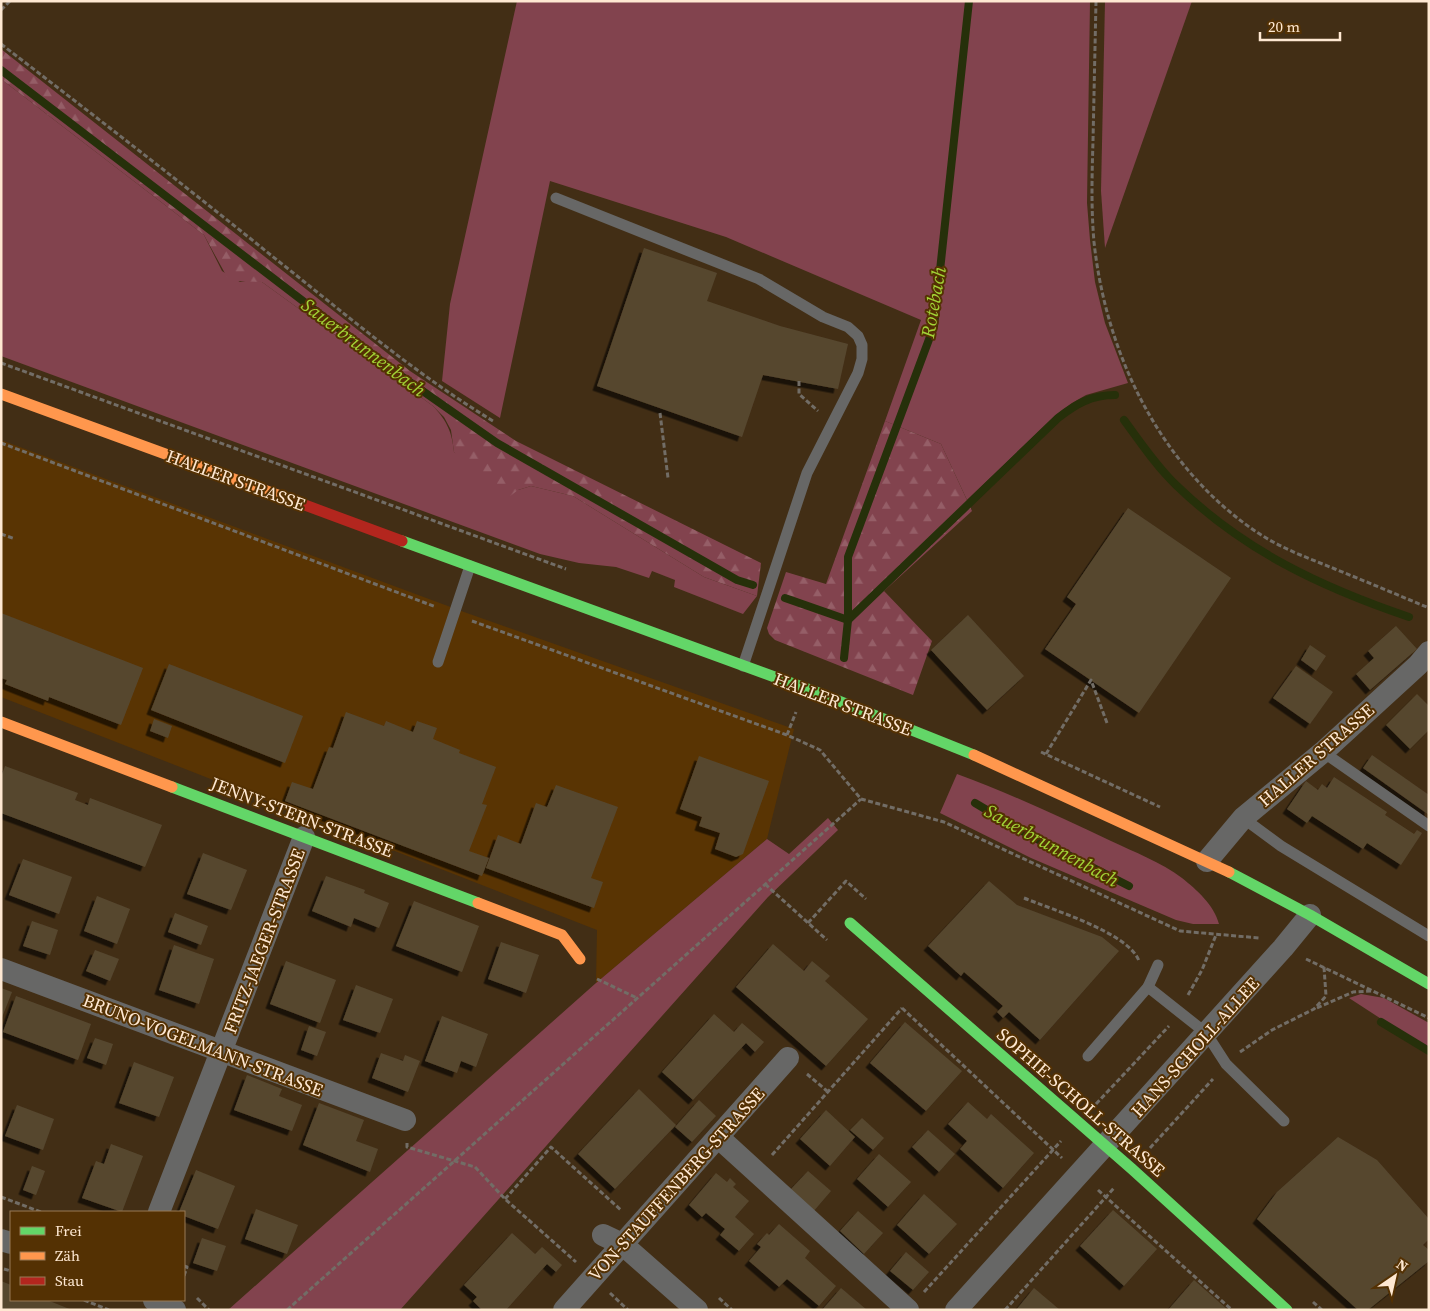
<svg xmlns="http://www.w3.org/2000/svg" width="1430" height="1311" font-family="'Source Serif 4',serif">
  <defs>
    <pattern id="forest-firs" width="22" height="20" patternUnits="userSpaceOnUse" patternTransform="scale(1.25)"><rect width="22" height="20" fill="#82434e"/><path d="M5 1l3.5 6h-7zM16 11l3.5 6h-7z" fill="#955e67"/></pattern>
    <filter id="shadow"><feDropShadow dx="-4.5" dy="4.5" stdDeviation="0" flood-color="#0009"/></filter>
  </defs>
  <rect width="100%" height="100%" fill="#422e15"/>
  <path fill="#593403" d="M1 440 464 612 794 729 767 839 596 983 597 930 1 697Z"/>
  <g fill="#82434e">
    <path d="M517 1H1090L1087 203 1090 240 1095 282 1105 323 1128 383 1086 395 1072 403 1055 416 967 500 941 444 885 421 921 320 726 237 550 181 500 418 442 381 450 304Z"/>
    <path d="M1105 1H1192L1105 248 1101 191Z"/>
    <path d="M1 79 204 235 222 271 240 282 251 280 262 282 433 406C447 421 452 432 454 452L518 490 531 486 573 496 704 577 757 596 743 614 674 587 675 580 652 571 649 578 616 567 579 563 540 554 1 356Z"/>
    <path d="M957 774C1009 793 1060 817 1111 841 1134 852 1161 862 1182 878 1197 890 1214 905 1219 924H1193L1176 920 1031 858 940 813Z"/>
    <path d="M828 818 838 830 768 897 400 1310H228L596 983 767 839 789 854Z"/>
    <path d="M1361 994 1384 998 1429 1023V1050L1349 998Z"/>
  </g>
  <g fill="url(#forest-firs)">
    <path d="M1 49 410 371 516 441 761 563 757 596 704 577 573 496 531 486 518 490 504 501 454 452 451 430 444 417 433 406 262 282 234 281 227 277 204 235 1 79Z"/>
    <path d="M885 421 941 444 972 511 884 591 932 641 913 695 775 640 769 634 767 628 786 572 826 584Z"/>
  </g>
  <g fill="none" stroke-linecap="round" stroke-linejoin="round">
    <g stroke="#26300a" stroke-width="8">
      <path d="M1 70 397 373 497 443 737 580 753 585"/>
      <path d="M1124 420C1141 443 1156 466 1176 485 1244 551 1321 587 1409 617"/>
      <path d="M785 598 848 620"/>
      <path d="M848 620 1058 418C1076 404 1091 395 1115 395"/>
      <path d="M844 658 848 620V557L934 326 969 1"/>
      <path d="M975 803 1029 835 1129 886"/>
      <path d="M1381 1022 1429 1051"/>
    </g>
  </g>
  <g fill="#56472f" filter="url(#shadow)">
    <path d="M644 248 717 273 707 301 780 326 848 344 838 389 763 375 742 437 597 386Z"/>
    <path d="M1128 508 1231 578 1139 713 1045 649 1076 604 1067 597Z"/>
    <path d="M1 613 143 668 121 725 49 697 48 701 5 684 7 680 1 678Z"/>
    <path d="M968 615 1024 676 987 710 931 650Z"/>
    <path d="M1396 626 1417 649 1370 690 1356 674 1374 658 1368 651Z"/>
    <path d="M1310 645 1326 656 1316 671 1301 660Z"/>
    <path d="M169 664 303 716 285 763 151 710Z"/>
    <path d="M1296 666 1333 692 1310 724 1273 698Z"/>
    <path d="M1417 694 1429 706V730L1410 749 1386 725Z"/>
    <path d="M346 712 384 726 386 721 413 732 417 721 437 728 433 739 460 750 459 753 496 767 482 804 487 805 469 851 489 858 482 876 285 801 292 782 313 789 329 747 333 748Z"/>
    <path d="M154 719 172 726 168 738 150 731Z"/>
    <path d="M1372 755 1429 795V815L1363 768Z"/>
    <path d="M699 756 769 781 743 854 736 857 715 849 720 833 699 826 702 817 680 809Z"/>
    <path d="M5 766 78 793 75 800 88 805 90 798 162 825 145 867 1 813V777Z"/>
    <path d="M1334 777 1387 812 1385 815 1414 834 1417 830 1422 833 1401 865 1367 843 1363 849 1312 816 1307 823 1287 809 1306 781 1318 790 1322 784 1327 788Z"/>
    <path d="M556 785 618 807 591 878 603 882 594 908 486 868 498 835 521 844 536 803 547 807Z"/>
    <path d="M203 853 247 870 231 910 187 894Z"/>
    <path d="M23 859 72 877 59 914 9 895Z"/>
    <path d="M326 876 365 890 364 893 389 903 379 928 354 918 351 927 312 911Z"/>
    <path d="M989 881 1017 905 1102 937 1119 951 1040 1040 1009 1012 1003 1018 997 1012 1003 1006 964 972 961 976 928 946Z"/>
    <path d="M97 896 130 909 117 944 84 931Z"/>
    <path d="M414 901 479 926 462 972 396 946Z"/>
    <path d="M175 913 208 926 201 945 168 932Z"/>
    <path d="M32 921 58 930 50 955 23 946Z"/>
    <path d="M501 942 539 955 526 993 488 979Z"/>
    <path d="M773 944 804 971 812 961 830 976 825 981 868 1019 826 1066 736 987Z"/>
    <path d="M174 945 214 959 199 1004 159 990Z"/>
    <path d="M95 950 119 959 110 981 86 971Z"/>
    <path d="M286 961 336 980 320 1023 270 1004Z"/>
    <path d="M356 985 393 999 380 1033 343 1020Z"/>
    <path d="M1 988 12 992 1 1020Z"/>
    <path d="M16 996 91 1024 78 1060 3 1032Z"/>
    <path d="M714 1014 734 1032 742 1023 764 1042 755 1052 746 1043 693 1100 662 1072Z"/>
    <path d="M442 1016 488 1034 476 1067 461 1061 457 1073 425 1061Z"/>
    <path d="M905 1022 962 1071 926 1111 870 1063Z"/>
    <path d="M309 1026 326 1032 317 1056 301 1050Z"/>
    <path d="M95 1038 113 1044 106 1065 87 1058Z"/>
    <path d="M381 1053 403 1061 405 1055 420 1061 408 1092 372 1078Z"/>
    <path d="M134 1062 174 1077 159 1117 119 1103Z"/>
    <path d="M247 1075 282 1089 279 1096 302 1105 292 1131 234 1110Z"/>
    <path d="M639 1089 676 1125 615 1189 578 1154Z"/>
    <path d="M699 1100 716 1116 692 1142 675 1127Z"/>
    <path d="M968 1102 987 1119 991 1114 1034 1153 1003 1188 960 1149 967 1141 948 1124Z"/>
    <path d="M319 1103 364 1120 356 1141 378 1149 370 1172 303 1145Z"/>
    <path d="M17 1105 54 1119 43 1150 5 1136Z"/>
    <path d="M826 1110 855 1137 830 1166 800 1139Z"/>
    <path d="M862 1118 884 1138 873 1150 850 1130Z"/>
    <path d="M928 1130 955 1154 939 1172 912 1147Z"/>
    <path d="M1338 1137 1377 1160 1429 1219V1239L1423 1245 1429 1250V1261L1368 1310H1358L1257 1219 1277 1192Z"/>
    <path d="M111 1144 143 1156 122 1212 82 1198 96 1161 104 1164Z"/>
    <path d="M879 1154 911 1182 888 1207 857 1179Z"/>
    <path d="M32 1166 45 1171 36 1195 23 1190Z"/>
    <path d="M196 1170 235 1186 218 1229 184 1216V1212H179Z"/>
    <path d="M808 1171 831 1191 813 1212 789 1191Z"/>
    <path d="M716 1173 727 1182 730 1178 736 1184 733 1187 749 1201 735 1217 754 1234 739 1251 720 1235 725 1229 706 1213 702 1217 689 1205Z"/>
    <path d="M924 1194 957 1224 929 1254 897 1225Z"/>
    <path d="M256 1209 298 1225 287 1254 245 1239Z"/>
    <path d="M1113 1210 1157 1249 1124 1286 1080 1246Z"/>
    <path d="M858 1211 883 1233 864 1254 840 1231Z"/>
    <path d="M779 1224 810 1251 805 1258 836 1286 819 1306 787 1279 779 1287 749 1261 761 1247 757 1244 767 1233 769 1235Z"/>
    <path d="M512 1233 535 1254 542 1247 562 1265 556 1272 547 1264 506 1310H482L473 1301 477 1297 464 1285Z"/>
    <path d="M202 1238 226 1246 217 1271 193 1263Z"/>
    <path d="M906 1252 929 1272 913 1290 890 1271Z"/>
    <path d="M1194 1280 1228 1310H1168Z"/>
    <path d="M1 1281 11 1285V1300H47L72 1310H1Z"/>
    <path d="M841 1288 867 1310H822Z"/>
    <path d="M1034 1288 1060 1310H1016Z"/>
  </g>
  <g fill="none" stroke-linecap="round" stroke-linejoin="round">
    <g stroke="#726d66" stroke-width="3" stroke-dasharray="5 2.5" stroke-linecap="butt">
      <path d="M1096 1C1095 48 1094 94 1093 141 1092 174 1091 208 1094 242 1106 354 1160 466 1255 531 1280 548 1308 558 1335 569 1367 582 1398 595 1429 608"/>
      <path d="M1 10 10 1"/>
      <path d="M1 44C92 114 183 184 272 256 344 313 414 373 493 421"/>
      <path d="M1 363 566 569"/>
      <path d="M799 381V394L818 411"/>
      <path d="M660 413 668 478"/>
      <path d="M1 443 436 607"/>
      <path d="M1 534 15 539"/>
      <path d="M472 621 787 735 820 750 861 799 944 822 1180 931 1259 938"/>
      <path d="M787 735 796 712"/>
      <path d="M1041 752 1160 807"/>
      <path d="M1046 754 1091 680 1107 723"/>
      <path d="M765 884 827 940"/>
      <path d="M1024 898C1053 910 1129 933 1139 961"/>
      <path d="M808 923 846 881 866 899"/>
      <path d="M1306 959 1429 1018"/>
      <path d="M597 979 637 998"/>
      <path d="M1188 995 1202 970 1216 935"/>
      <path d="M902 1008 1062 1158"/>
      <path d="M1317 1008 1353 992 1372 991"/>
      <path d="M1240 1052 1272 1030 1314 1009 1326 996 1324 967"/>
      <path d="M807 1074 827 1091"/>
      <path d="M1096 1104 1169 1026"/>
      <path d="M407 1143V1147L475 1167 505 1199 576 1262"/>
      <path d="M1150 1148 1213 1079"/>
      <path d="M772 1155 902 1008"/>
      <path d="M1098 1190 1232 1310"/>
      <path d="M1 1197 41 1212"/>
      <path d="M505 1199 551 1147 622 1211"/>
      <path d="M184 1266 187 1267 184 1276"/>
      <path d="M4 1269 11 1271"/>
      <path d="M924 1292 1061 1141"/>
      <path d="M610 1293 628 1310"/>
      <path d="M197 1298 209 1310"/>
      <path d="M719 1298 732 1310"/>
      <path d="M84 1300 109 1310"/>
      <path d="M1313 1302 1322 1310"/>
      <path d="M287 1310 861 799"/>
      <path d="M1005 1310 1114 1188"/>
    </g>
    <g stroke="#676766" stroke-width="11">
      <path d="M556 198 759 279 823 317 848 327 858 336 862 345V359L858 373 807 473 743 666"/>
      <path d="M438 662 470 566"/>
      <path d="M1323 752 1429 826"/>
      <path d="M1243 818 1281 846 1429 936"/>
      <path d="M1148 987 1158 965"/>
      <path d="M1088 1056 1148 987 1206 1033 1226 1064 1284 1121"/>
    </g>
    <g stroke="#676766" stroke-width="22">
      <path d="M1207 861 1243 818 1323 752 1418 665 1429 652"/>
      <path d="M1 969 405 1120"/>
      <path d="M718 1137 908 1310"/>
      <path d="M159 1212 304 837"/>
      <path d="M603 1235 622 1244 697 1310"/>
      <path d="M1 1240 11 1243"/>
      <path d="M154 1300 175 1310"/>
      <path d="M564 1310 788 1058"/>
      <path d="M956 1310 1283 948 1310 915"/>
    </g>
    <g stroke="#63d668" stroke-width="11">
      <path d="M402 541 824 695 974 755"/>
      <path d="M172 787 478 903"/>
      <path d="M1229 872 1310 915 1429 984"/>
      <path d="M850 923 1132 1169 1287 1310"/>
    </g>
    <g stroke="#ff974d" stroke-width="11">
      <path d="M1 394 294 501"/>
      <path d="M1 722 172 787"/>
      <path d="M974 755 1229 872"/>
      <path d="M478 903 562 935 580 959"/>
    </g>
    <path stroke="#b3261e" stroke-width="11" d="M294 501 402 541"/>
  </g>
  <g text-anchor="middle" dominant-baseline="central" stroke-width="4" stroke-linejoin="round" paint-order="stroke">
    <g font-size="18" fill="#fee8d2" stroke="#543103">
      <text transform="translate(236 480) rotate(20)">HALLER STRASSE</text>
      <text transform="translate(843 704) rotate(21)">HALLER STRASSE</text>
      <text transform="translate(1316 755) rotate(-41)">HALLER STRASSE</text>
      <text transform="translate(302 817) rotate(21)">JENNY-STERN-STRASSE</text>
      <text transform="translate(264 941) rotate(-69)">FRITZ-JAEGER-STRASSE</text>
      <text transform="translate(203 1045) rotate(21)">BRUNO-VOGELMANN-STRASSE</text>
      <text transform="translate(1195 1047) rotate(-48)">HANS-SCHOLL-ALLEE</text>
      <text transform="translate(1081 1102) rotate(41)">SOPHIE-SCHOLL-STRASSE</text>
      <text transform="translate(676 1184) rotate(-48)">VON-STAUFFENBERG-STRASSE</text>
    </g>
    <g font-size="19" font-style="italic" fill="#a1d336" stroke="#543103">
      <text transform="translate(933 302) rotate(-80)">Rotebach</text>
      <text transform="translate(364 347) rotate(37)">Sauerbrunnenbach</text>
      <text transform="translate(1052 845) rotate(29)">Sauerbrunnenbach</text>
    </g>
  </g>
  <rect width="1430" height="1311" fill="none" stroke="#fee8d2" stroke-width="5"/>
  <rect x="10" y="1211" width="175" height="90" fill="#543103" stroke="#987a56"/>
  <rect x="20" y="1227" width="25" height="8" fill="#63d668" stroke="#987a56"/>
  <text x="55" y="1236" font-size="15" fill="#fee8d2">Frei</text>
  <rect x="20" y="1252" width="25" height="8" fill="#ff974d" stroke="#987a56"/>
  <text x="55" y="1261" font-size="15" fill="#fee8d2">Zäh</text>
  <rect x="20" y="1277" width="25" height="8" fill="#b3261e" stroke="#987a56"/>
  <text x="55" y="1286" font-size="15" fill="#fee8d2">Stau</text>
  <g transform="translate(1395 1276) rotate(34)" stroke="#543103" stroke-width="4" paint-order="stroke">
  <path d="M0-4L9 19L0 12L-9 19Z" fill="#fee8d2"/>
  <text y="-8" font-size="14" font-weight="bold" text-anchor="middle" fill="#fee8d2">N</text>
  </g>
  <path d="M1260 32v8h80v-8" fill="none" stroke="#fee8d2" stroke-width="2.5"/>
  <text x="1268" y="32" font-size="15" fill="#fee8d2" stroke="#543103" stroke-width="4" paint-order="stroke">20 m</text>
</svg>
